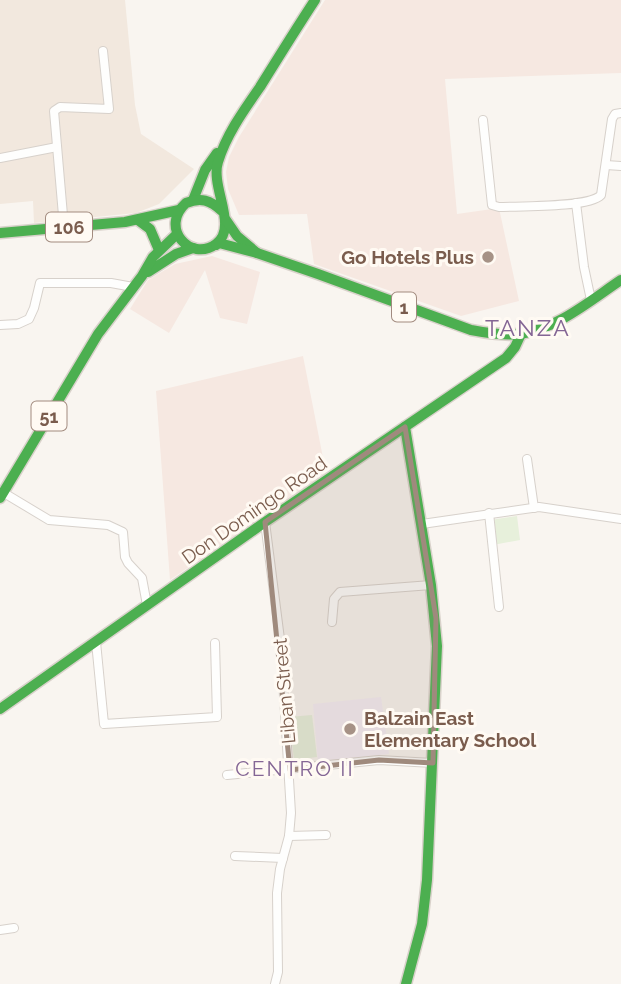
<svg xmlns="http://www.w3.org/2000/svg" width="621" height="984" font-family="Raleway,sans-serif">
  <rect width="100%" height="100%" fill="#f9f5f0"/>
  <path fill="#f2e8de" d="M0 0H125L135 105 141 134 194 169 159 204 136 213 34 223 33 201 0 204Z"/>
  <g fill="#f6e8e1">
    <path d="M325 0H621V73L445 79 457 214 499 208 519 301 461 316 314 264 307 214 239 215 228 189 226 172 229 157 239 137Z"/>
    <path d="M212 256 260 272 247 324 220 318 205 270 169 333 130 309 148 280 175 264Z"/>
    <path d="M303 356 326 473 170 580 156 391Z"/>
  </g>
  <path fill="#f6eef6" d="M381 697 389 754 318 761 313 704Z"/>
  <g fill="#e7f0db">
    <path d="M517 516 520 540 493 545 490 520Z"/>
    <path d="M312 715 317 757 294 760 289 717Z"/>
  </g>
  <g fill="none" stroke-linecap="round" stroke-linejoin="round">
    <g stroke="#d7d1cb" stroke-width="10">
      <g id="street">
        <path d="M483 120 492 205 499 207C519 206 589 208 601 195L612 119 615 114 621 113"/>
        <path d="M0 158 57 147"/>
        <path d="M606 165 621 166"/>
        <path d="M576 203 584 267 591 300"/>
        <path d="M64 227 54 111 60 107 109 109 103 51"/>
        <path d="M0 325 18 324 29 319 34 308 40 283H111L133 287"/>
        <path d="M527 459 534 508"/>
        <path d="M4 493 49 520 108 525 123 532 125 557 128 563 142 578 147 605"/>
        <path d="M489 513 499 607"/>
        <path d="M265 522 281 647 291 813 289 836 280 869 277 893 278 972 275 984"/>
        <path d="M422 524 539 507 621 519"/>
        <path d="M332 622 334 599 340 592 431 585"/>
        <path d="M96 642 104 724 217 717 215 643"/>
        <path d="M227 775 379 760 433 763"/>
        <path d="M289 836 326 835"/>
        <path d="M235 856 283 858"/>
        <path d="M0 930 14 928"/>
      </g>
    </g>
    <g stroke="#d9d2cb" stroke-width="13">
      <g id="fast">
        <path d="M193 200 205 170 217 153"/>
        <path d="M222 211C210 200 201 197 186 203 159 227 190 263 216 244 239 227 210 187 218 162 226 135 244 110 260 87 278 58 296 29 315 0"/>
        <path d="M138 220 150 229 159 250"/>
        <path d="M226 220 237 236 257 253"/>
        <path d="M0 233 125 222 179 210"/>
        <path d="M216 245 219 243 257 253 318 274 471 330C487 333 504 336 520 334 557 329 591 300 621 280"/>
        <path d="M148 272 176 254 193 248"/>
        <path d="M405 427 431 585 437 646 427 880 422 924 406 984"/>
        <path d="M0 498 98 334 142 276 153 257 177 234"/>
        <path d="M0 709 265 522 506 358 515 347 521 334"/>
      </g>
    </g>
    <use href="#street" stroke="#fefefd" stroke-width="8"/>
    <use href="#fast" stroke="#4caf50" stroke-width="10"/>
  </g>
  <path fill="#9f8a7d" fill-opacity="0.2" stroke="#9f8a7d" stroke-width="5" stroke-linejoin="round" d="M405 427 436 618 433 763 379 760 290 770 265 522Z"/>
  <g fill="#a69286" stroke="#fffaf3" stroke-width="2.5">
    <circle cx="488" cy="257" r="7"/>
    <circle cx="350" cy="729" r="7"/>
  </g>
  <g text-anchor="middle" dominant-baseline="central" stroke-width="6" stroke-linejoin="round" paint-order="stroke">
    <g fill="#fffaf3" stroke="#a28b7f" stroke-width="2">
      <rect x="46" y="212.5" width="46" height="29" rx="5"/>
      <rect x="392" y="292.5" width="24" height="29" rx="5"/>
      <rect x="31.5" y="401.5" width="35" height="29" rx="5"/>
    </g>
    <g font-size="18" font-weight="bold" fill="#7a5c4d">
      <text x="69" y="227">106</text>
      <text x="404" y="307">1</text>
      <text x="49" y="416">51</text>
    </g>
    <g font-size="19" font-weight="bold" fill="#7a5c4d" stroke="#fffaf3" text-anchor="end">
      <text x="474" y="257">Go Hotels Plus</text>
      <text x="364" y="718" text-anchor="start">Balzain East<tspan x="364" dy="22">Elementary School</tspan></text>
    </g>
    <g font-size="19" fill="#7a5c4d" stroke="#fffaf3">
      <text transform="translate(254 510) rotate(-35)">Don Domingo Road</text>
      <text transform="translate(284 691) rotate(-95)">Liban Street</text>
    </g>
    <g font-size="21" letter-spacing="2" fill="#846695" stroke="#fffaf3">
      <text x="295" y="768">CENTRO II</text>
    </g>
    <g font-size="23" letter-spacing="2" fill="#846695" stroke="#fffaf3">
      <text x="528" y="327">TANZA</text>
    </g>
  </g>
</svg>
